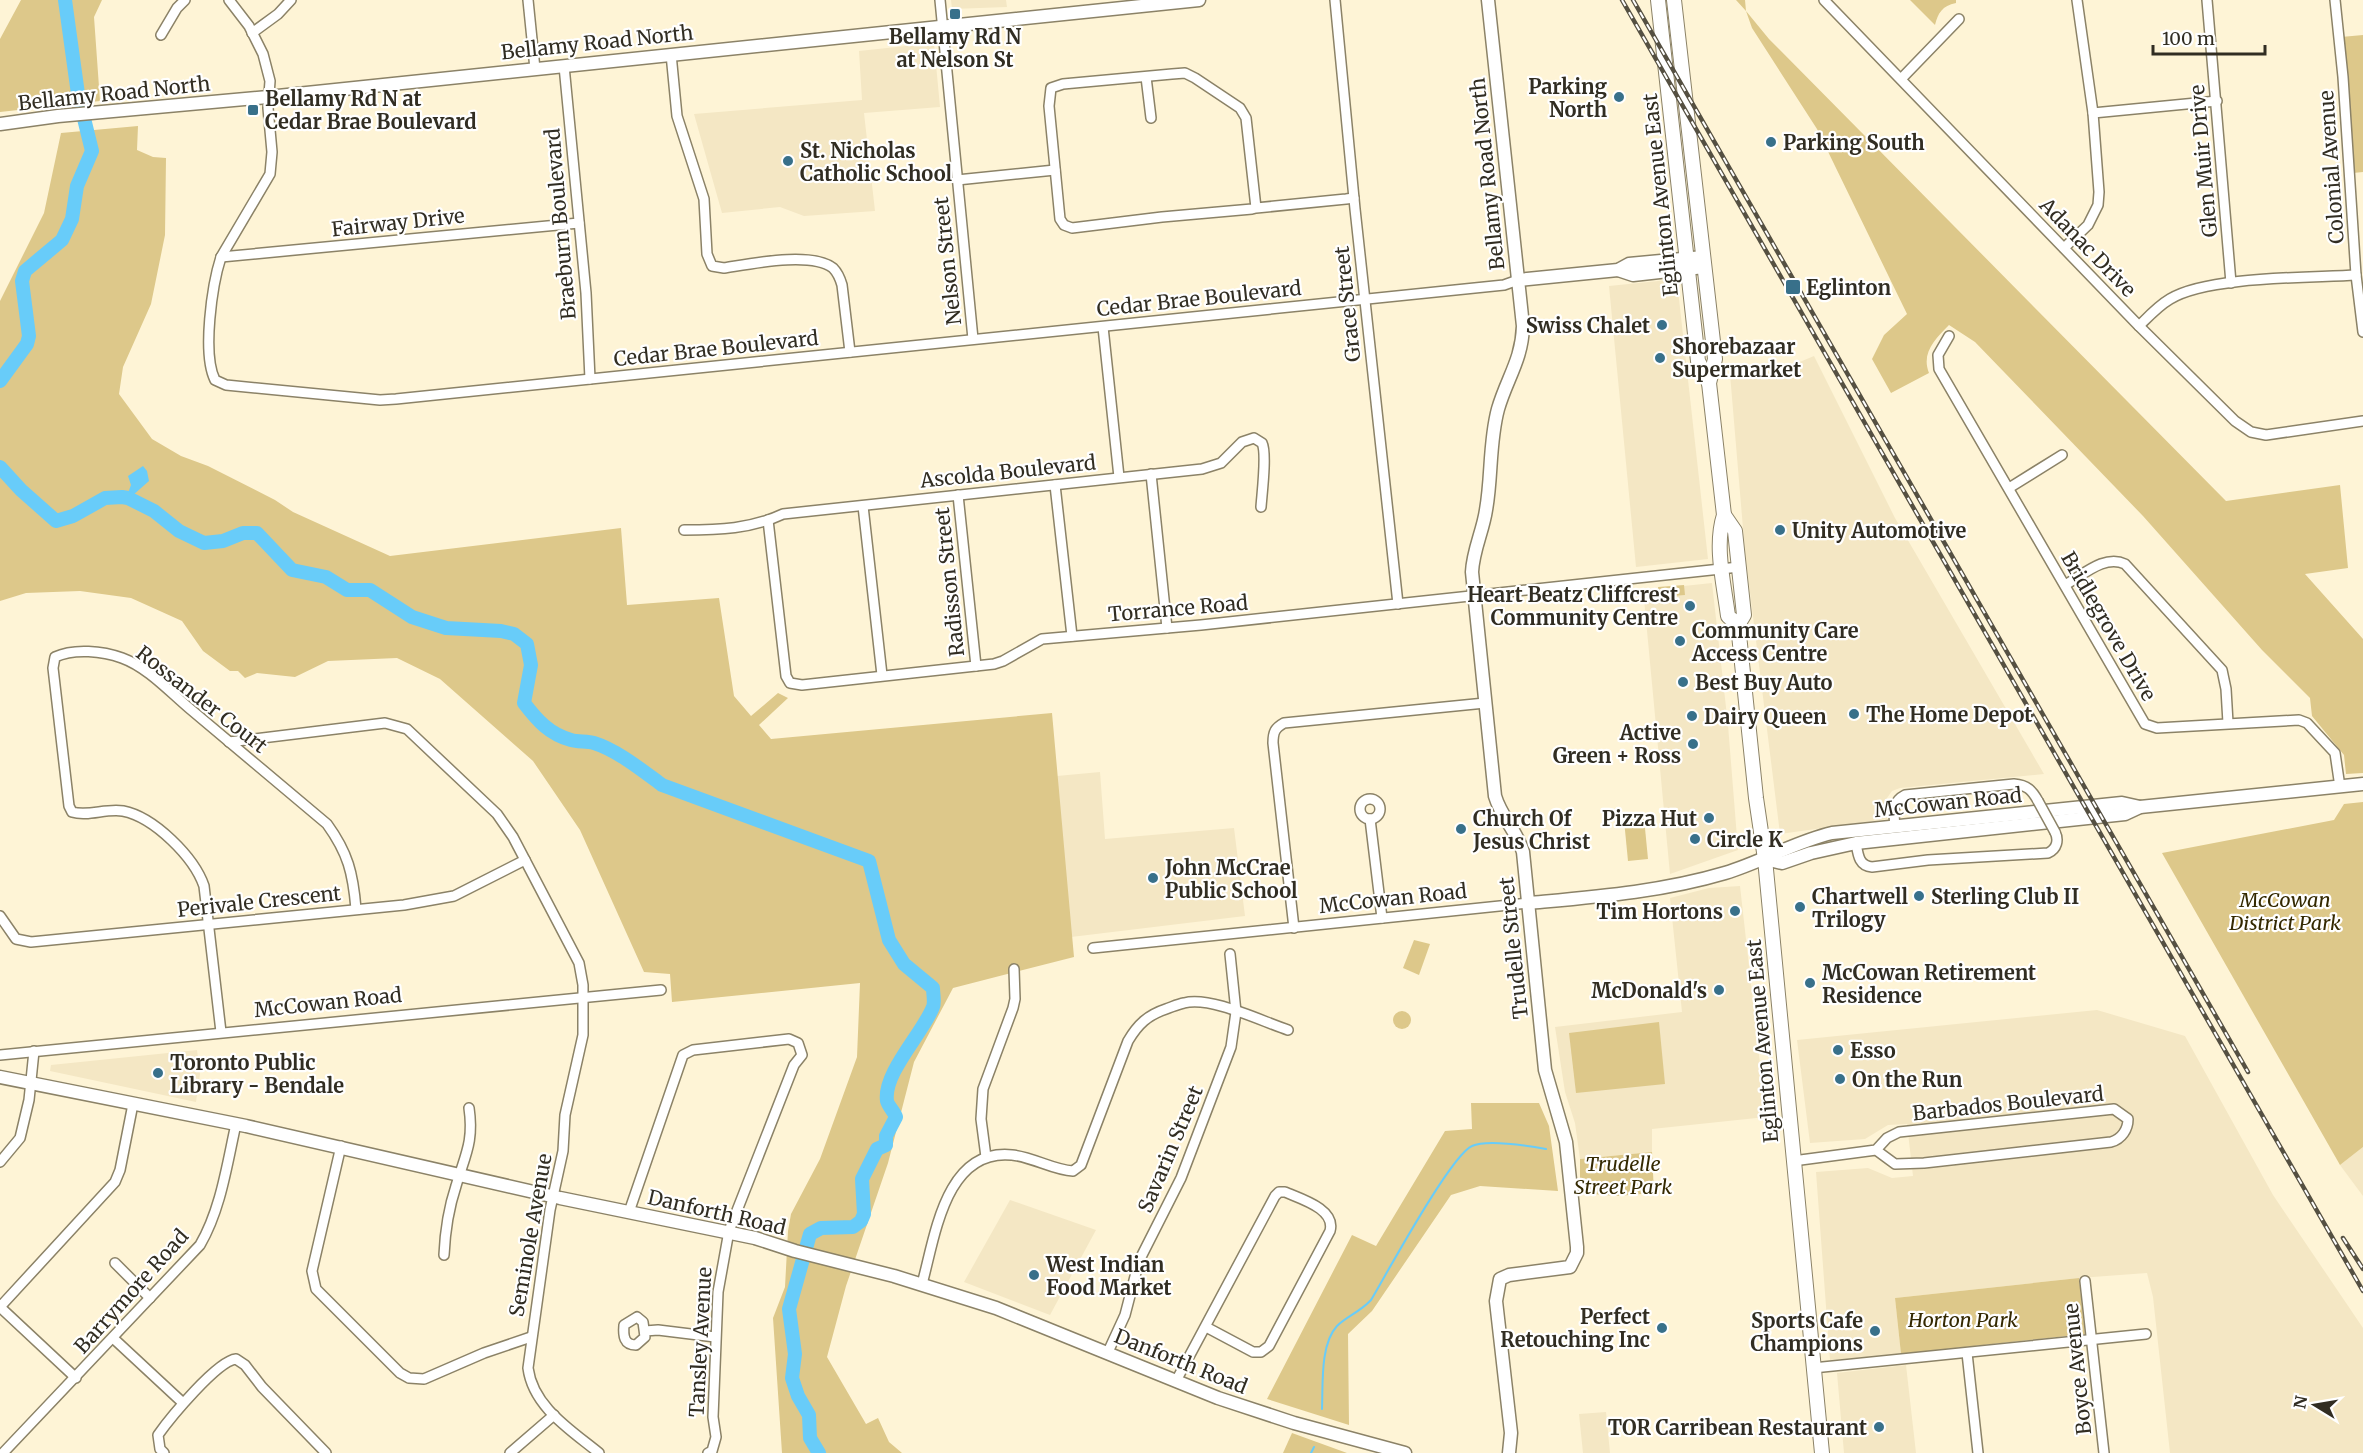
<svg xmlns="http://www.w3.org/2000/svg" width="2363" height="1453" font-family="Merriweather,serif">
  <rect width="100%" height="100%" fill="#fef4d6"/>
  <g fill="#f4e7c4">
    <path d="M951 0H1006L1007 7 952 9Z"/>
    <path d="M934 43 940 107 864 113 875 211 804 216 780 207 722 213 694 114 862 100 859 51Z"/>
    <path d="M1668 280 1675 284 1678 290 1708 559 1636 567 1609 286Z"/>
    <path d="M1814 356 1895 518 2044 774 1900 788 1892 791 1887 798V819L1780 834 1745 552 1730 374 1778 371Z"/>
    <path d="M1712 583 1728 725 1738 850 1670 874 1644 599 1646 590Z"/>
    <path d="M1100 772 1105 839 1234 828 1245 916 1071 937 1057 776Z"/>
    <path d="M1740 886 1766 1117 1652 1129V1152L1580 1159 1575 1123 1565 1092 1555 1027 1682 1012 1670 898 1709 888Z"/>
    <path d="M2097 1010 2185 1036 2273 1195 2363 1328V1453H2170L2153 1297 2147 1273 2079 1278 1895 1298 1901 1354 1830 1360 1816 1172 1868 1168 1892 1178 1913 1176 1907 1124 1888 1125 1865 1139 1810 1143 1797 1040Z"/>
    <path d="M197 1050 200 1074 196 1102 50 1071 51 1065Z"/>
    <path d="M2363 1147V1196L2340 1165Z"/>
    <path d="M1010 1200 1096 1230 1050 1315 964 1282Z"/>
    <path d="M1906 1365 1916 1453H1844L1837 1373Z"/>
    <path d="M1606 1412 1610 1453H1583L1579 1414Z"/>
  </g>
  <g fill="#ddc88a">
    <path d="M21 0H102L94 17 100 101 0 112V39Z"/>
    <path d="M1736 0H1745L1746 11 1769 39 2226 501 2340 485 2348 568 2305 574 2363 639V773L2346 774 2344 755 2312 716 2310 698 2262 650 2143 516 1975 342 1949 325C1935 339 1921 353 1929 373L1891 393 1872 359 1884 335 1907 314 1817 129 1752 28 1746 11Z"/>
    <path d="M1910 0H1956V3C1942 6 1938 13 1935 25Z"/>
    <path d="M2363 35V172L2353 173 2341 37Z"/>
    <path d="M138 126 137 150 153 157 166 158 165 235 151 304 123 367 119 394 152 439 181 456 208 466 275 500 293 512 390 556 621 528 627 605 719 598 734 696 751 716 778 693 788 698 759 725 771 739 1052 713 1074 957 953 988 914 1062 888 1163 846 1286 827 1357 866 1424 878 1418 889 1442 902 1453H782L773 1318 785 1287 788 1231 791 1214 820 1159 857 1057 860 983 672 1002 670 974 644 972 580 830 533 761 440 679 397 658 328 661 295 677 257 673 245 678 238 671H230L203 651 182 621 131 598 80 591 26 593 0 601V301L44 213 61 133Z"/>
    <path d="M1684 585 1685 595 1659 597 1658 587Z"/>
    <path d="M2363 802V1147L2340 1165 2162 853 2334 820 2344 804Z"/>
    <path d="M1644 818 1648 859 1628 861 1624 820Z"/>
    <path d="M1414 940 1430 944 1419 975 1403 968Z"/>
    <circle cx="1402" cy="1020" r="9"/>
    <path d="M1659 1022 1665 1084 1576 1093 1569 1033Z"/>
    <path d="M1471 1103H1539L1549 1126 1558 1191 1480 1186 1451 1195 1372 1311 1348 1334 1349 1425 1267 1399 1352 1235 1376 1246 1445 1131 1472 1129Z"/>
    <path d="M1652 1152 1654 1193 1617 1196 1580 1193V1159Z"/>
    <path d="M2079 1278 2085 1334 1901 1354 1895 1298Z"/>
    <path d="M1292 1433 1347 1453H1283Z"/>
  </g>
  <path fill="#68ccf9" d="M143 466 147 471 149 481 132 496 128 493 131 485 128 476Z"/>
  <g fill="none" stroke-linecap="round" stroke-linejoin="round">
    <g stroke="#68ccf9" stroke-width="2">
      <path d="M1322 1409C1323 1385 1320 1344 1337 1326 1347 1316 1360 1312 1371 1300 1387 1273 1451 1155 1472 1146 1487 1139 1529 1146 1546 1149"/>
      <path d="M1311 1453 1314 1447"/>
    </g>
    <g stroke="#68ccf9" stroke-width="14">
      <path d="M0 381 27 344 29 336 22 281 25 271 62 240 72 219 77 186 92 151 78 94 65 0"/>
      <path d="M0 467 21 490 56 521 73 516 105 498 122 497 128 498 154 511 179 531 204 543 223 541 243 533H257L292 570 326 577 347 590H370L412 617 446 628 501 631 514 634 527 644 531 665 524 703C537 720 549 734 571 740 578 742 587 741 594 743 617 750 643 771 662 785L869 861 889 940 904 964 933 988C933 994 935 1002 933 1007 923 1033 883 1073 887 1101 888 1106 894 1111 896 1117L886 1136V1145L877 1149 862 1179 864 1214 861 1221 853 1227 821 1228 810 1234 789 1309 795 1354 792 1378 798 1396 809 1415 810 1438 819 1453"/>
    </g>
    <g stroke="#8b8267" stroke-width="12">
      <g id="street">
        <path d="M229 0 249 26 263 54 270 81 268 108 272 152 270 174 221 257C212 285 202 354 215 380L226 385 380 400 396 399 1504 285 1518 280"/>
        <path d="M528 0 535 69"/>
        <path d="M940 0 973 339"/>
        <path d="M1335 0 1355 209 1398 604"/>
        <path d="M1824 0 2139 326 2235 421 2251 432 2266 435 2363 421"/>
        <path d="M2207 0 2231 283"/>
        <path d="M2335 0 2343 77 2356 275 2363 332"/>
        <path d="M252 33 278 14 291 0"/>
        <path d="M161 35 177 8 185 0"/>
        <path d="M671 54 677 116 704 199 707 254 712 266 724 268C750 264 811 251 833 268 838 273 840 278 842 285L850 352"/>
        <path d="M564 66 586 293 590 379"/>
        <path d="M1146 77 1151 118"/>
        <path d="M1901 79 1959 19"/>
        <path d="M2093 113 2217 101"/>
        <path d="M957 180 1055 170"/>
        <path d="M1256 208 1246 118 1240 108 1195 78 1185 73 1172 74 1063 84 1051 88 1049 106 1060 219 1064 225 1072 228 1162 217 1252 209 1256 208 1346 199 1354 198"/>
        <path d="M2064 248 2088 225 2098 205 2099 192 2093 113 2077 0"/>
        <path d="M221 257 579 223"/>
        <path d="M2139 326C2149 316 2158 306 2170 299 2208 276 2309 278 2356 275"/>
        <path d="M1103 327 1119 477"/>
        <path d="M1949 336 1938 355 1939 369 2145 724 2157 728 2299 720 2307 723 2335 753 2340 787"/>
        <path d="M1151 474 1167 628"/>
        <path d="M1055 485 1072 636"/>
        <path d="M2009 488 2062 455"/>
        <path d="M958 495 976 666"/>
        <path d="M863 506 882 675"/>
        <path d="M768 520 786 676 790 683 802 685 994 664 1003 661 1042 639 1201 625 1739 567"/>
        <path d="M684 530C719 530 751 529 783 514L1202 469 1221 463 1242 442 1254 438 1262 443C1267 453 1262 493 1261 507"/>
        <path d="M2065 585C2083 575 2105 554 2125 564L2222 670 2226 689 2228 723"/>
        <path d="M229 742 385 723 407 729 497 814 513 837 579 963 583 985V1035L565 1115 563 1151 550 1210 528 1368C533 1407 571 1430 599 1453"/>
        <circle cx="1370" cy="809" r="10"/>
        <path d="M1370 819 1382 918"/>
        <path d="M1895 827C1894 814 1891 802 1905 795L2014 784C2027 785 2032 790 2038 801"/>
        <path d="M1856 843C1858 855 1859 866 1872 867L1928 860 2048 853C2057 849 2059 840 2055 832"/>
        <path d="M0 916 16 939 31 942 404 905 454 896 525 860"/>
        <path d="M1294 928 1273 743C1273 732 1275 728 1284 723L1485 703"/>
        <path d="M1093 948 1529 903"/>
        <path d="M221 1032 204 886C194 857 154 817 123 811 106 808 88 817 72 812L69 806 53 668 55 657C74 648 103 651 122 658 147 667 169 691 189 708 235 747 281 785 327 824 348 853 353 873 356 909"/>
        <path d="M0 1055 661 990"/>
        <path d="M341 1146 312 1271 316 1289 400 1373 409 1378 424 1379 484 1353 531 1337"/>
        <path d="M986 1157 981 1119 983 1089 1013 1008 1015 999 1014 969"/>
        <path d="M1793 1161 1876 1150 1887 1138 1899 1132 2114 1109 2128 1119C2128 1129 2122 1139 2111 1142L1924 1163 1895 1164 1876 1150"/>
        <path d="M0 1162 20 1138 29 1100 34 1051"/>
        <path d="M629 1212 683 1055 693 1050 789 1039 798 1043 802 1055 794 1065 729 1231 718 1292 713 1417 716 1437 712 1451 708 1453"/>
        <path d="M444 1255C445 1233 449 1207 456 1186 465 1155 474 1142 469 1108"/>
        <path d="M115 1263 150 1298"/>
        <path d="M2085 1281 2104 1453"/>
        <path d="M922 1284C935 1237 945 1148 1012 1155 1033 1157 1053 1170 1073 1171L1081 1165 1128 1041C1138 1024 1148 1015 1166 1009 1172 1007 1178 1004 1184 1003 1211 996 1261 1021 1288 1030"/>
        <path d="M0 1307 115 1182 120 1170 133 1104"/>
        <path d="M0 1307 76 1378"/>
        <path d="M637 1317 643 1322 645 1337 636 1345C624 1345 623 1336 624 1325Z"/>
        <path d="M645 1331 658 1330 715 1337"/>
        <path d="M113 1338 183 1403"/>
        <path d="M1108 1352 1125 1315 1139 1261 1181 1178 1231 1047 1236 1012 1230 954"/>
        <path d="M1967 1353 1978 1453"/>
        <path d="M1813 1368 2146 1334"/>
        <path d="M1176 1381 1275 1196 1279 1192H1285C1301 1199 1336 1209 1330 1231L1269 1346 1261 1352H1253L1206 1327"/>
        <path d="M3 1453 200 1245C221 1209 227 1164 236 1124"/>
        <path d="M164 1453 160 1449 158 1435C170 1418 217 1361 236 1359L245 1365 262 1387 326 1453"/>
        <path d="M510 1453 554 1415"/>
      </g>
    </g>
    <g stroke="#8b8267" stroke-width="15">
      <g id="secondary">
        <path d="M1488 0 1523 326C1522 360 1507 378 1498 409 1489 442 1492 477 1486 510 1483 531 1473 550 1472 572L1495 796C1501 817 1517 831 1523 852L1545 1070 1566 1142 1577 1247V1253L1570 1267 1509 1275 1500 1279 1496 1301 1511 1433 1509 1453"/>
        <path d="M0 124 58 116 268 97 1199 0"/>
        <path d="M1618 270 1633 275 1704 267"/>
        <path d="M1518 280 1618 270 1629 264 1703 257"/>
        <path d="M1765 859 1782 863 1811 853 1856 843 2125 814 2140 807 2363 784"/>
        <path d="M1529 903C1594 897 1661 892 1725 873 1762 862 1794 842 1832 833L2122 803 2140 807"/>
        <path d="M0 1077 246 1126 560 1198 755 1238 795 1251 894 1276 996 1308 1218 1398 1294 1423 1405 1453"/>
      </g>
    </g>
    <g stroke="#8b8267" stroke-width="16">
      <g id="primary">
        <path d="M1658 0 1698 361 1709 383"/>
        <path d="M1674 0 1715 359 1709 383 1724 515C1714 546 1724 584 1728 616L1738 625"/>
        <path d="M1724 515 1735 531 1744 615 1738 625 1756 798 1765 859 1822 1453"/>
      </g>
    </g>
    <use href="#street" stroke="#fff" stroke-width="9"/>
    <use href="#secondary" stroke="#fff" stroke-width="12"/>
    <use href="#primary" stroke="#fff" stroke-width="14"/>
    <g stroke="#555042" stroke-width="4.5">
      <g id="rail">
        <path d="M1622 0 2363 1291"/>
        <path d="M1633 0 2248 1072"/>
        <path d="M2343 1238 2363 1269"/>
      </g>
    </g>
    <use href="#rail" stroke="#fff" stroke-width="2" stroke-dasharray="7" stroke-linecap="butt"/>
    <g stroke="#8b8267" stroke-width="12" stroke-linecap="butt">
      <path id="street-bridge" d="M2038 801 2055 832"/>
    </g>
    <use href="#street-bridge" stroke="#fff" stroke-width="9"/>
  </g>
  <g fill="#38708a" stroke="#fff" stroke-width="2">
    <rect x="949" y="8" width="12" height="12" rx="3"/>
    <circle cx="1619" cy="97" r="6"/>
    <rect x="247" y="104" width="12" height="12" rx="3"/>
    <circle cx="1771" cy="142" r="6"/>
    <circle cx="788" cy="161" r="6"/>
    <rect x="1785" y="279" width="16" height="16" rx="3"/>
    <circle cx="1662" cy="325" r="6"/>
    <circle cx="1660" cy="358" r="6"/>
    <circle cx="1780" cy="530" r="6"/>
    <circle cx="1690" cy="606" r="6"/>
    <circle cx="1680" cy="641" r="6"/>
    <circle cx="1683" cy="682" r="6"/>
    <circle cx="1854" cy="714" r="6"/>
    <circle cx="1692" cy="716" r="6"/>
    <circle cx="1693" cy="744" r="6"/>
    <circle cx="1709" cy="818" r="6"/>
    <circle cx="1461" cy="829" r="6"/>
    <circle cx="1695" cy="839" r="6"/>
    <circle cx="1153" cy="878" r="6"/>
    <circle cx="1919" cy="896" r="6"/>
    <circle cx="1800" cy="907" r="6"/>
    <circle cx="1735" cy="911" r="6"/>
    <circle cx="1810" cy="983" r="6"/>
    <circle cx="1719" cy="990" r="6"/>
    <circle cx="1838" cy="1050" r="6"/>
    <circle cx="158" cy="1073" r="6"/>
    <circle cx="1840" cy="1079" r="6"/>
    <circle cx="1034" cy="1275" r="6"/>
    <circle cx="1662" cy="1328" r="6"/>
    <circle cx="1875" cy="1331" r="6"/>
    <circle cx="1879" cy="1427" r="6"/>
  </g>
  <g text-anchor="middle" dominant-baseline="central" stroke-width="4.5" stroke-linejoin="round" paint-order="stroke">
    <g font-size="20" font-weight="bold" fill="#312d22" stroke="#fff" text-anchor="start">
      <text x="955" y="36" text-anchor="middle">Bellamy Rd N<tspan x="955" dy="23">at Nelson St</tspan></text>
      <text x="1607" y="86" text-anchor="end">Parking<tspan x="1607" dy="23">North</tspan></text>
      <text x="265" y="98">Bellamy Rd N at<tspan x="265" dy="23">Cedar Brae Boulevard</tspan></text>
      <text x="1783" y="142">Parking South</text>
      <text x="800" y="150">St. Nicholas<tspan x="800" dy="23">Catholic School</tspan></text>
      <text x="1806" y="287">Eglinton</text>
      <text x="1650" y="325" text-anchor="end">Swiss Chalet</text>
      <text x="1672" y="346">Shorebazaar<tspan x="1672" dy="23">Supermarket</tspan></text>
      <text x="1792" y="530">Unity Automotive</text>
      <text x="1678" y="594" text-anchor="end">Heart Beatz Cliffcrest<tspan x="1678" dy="23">Community Centre</tspan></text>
      <text x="1692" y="630">Community Care<tspan x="1692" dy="23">Access Centre</tspan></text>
      <text x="1695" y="682">Best Buy Auto</text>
      <text x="1866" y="714">The Home Depot</text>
      <text x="1704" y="716">Dairy Queen</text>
      <text x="1681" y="732" text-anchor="end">Active<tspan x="1681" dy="23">Green + Ross</tspan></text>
      <text x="1473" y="818">Church Of<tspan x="1473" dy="23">Jesus Christ</tspan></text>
      <text x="1697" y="818" text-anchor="end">Pizza Hut</text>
      <text x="1707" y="839">Circle K</text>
      <text x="1165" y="867">John McCrae<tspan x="1165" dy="23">Public School</tspan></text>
      <text x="1812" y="896">Chartwell<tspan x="1812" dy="23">Trilogy</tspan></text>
      <text x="1931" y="896">Sterling Club II</text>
      <text x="1723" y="911" text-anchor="end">Tim Hortons</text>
      <text x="1822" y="972">McCowan Retirement<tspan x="1822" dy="23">Residence</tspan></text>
      <text x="1707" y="990" text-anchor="end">McDonald's</text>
      <text x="1850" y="1050">Esso</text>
      <text x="170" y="1062">Toronto Public<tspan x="170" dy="23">Library - Bendale</tspan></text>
      <text x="1852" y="1079">On the Run</text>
      <text x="1046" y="1264">West Indian<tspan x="1046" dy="23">Food Market</tspan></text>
      <text x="1650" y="1316" text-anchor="end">Perfect<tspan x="1650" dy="23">Retouching Inc</tspan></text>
      <text x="1863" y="1320" text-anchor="end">Sports Cafe<tspan x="1863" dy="23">Champions</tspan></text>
      <text x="1867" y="1427" text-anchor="end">TOR Carribean Restaurant</text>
    </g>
    <g font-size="20" fill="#312d22" stroke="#fff">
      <text transform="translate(597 42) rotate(-6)">Bellamy Road North</text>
      <text transform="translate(114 93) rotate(-6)">Bellamy Road North</text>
      <text transform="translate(2203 161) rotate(-95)">Glen Muir Drive</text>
      <text transform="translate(2331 167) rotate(-94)">Colonial Avenue</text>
      <text transform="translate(1487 174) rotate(-96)">Bellamy Road North</text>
      <text transform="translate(1660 195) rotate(-96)">Eglinton Avenue East</text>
      <text transform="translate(398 222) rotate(-6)">Fairway Drive</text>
      <text transform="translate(560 224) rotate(-95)">Braeburn Boulevard</text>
      <text transform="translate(2088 247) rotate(46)">Adanac Drive</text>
      <text transform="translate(947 261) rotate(-96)">Nelson Street</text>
      <text transform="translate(1199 298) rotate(-6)">Cedar Brae Boulevard</text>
      <text transform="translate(1347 304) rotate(-96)">Grace Street</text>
      <text transform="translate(716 348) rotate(-6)">Cedar Brae Boulevard</text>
      <text transform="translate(1008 471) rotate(-6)">Ascolda Boulevard</text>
      <text transform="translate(949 582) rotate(-96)">Radisson Street</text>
      <text transform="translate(1178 608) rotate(-5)">Torrance Road</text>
      <text transform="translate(2109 626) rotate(60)">Bridlegrove Drive</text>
      <text transform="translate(202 699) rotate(38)">Rossander Court</text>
      <text transform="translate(1948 802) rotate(-6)">McCowan Road</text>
      <text transform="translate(1393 898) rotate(-6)">McCowan Road</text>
      <text transform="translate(259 901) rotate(-6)">Perivale Crescent</text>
      <text transform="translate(1513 948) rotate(-96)">Trudelle Street</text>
      <text transform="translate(328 1002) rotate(-6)">McCowan Road</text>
      <text transform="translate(1762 1041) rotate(-95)">Eglinton Avenue East</text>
      <text transform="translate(2008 1103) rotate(-6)">Barbados Boulevard</text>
      <text transform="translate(1170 1149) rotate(-67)">Savarin Street</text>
      <text transform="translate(717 1212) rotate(13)">Danforth Road</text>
      <text transform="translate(530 1235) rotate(-80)">Seminole Avenue</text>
      <text transform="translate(131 1291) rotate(-48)">Barrymore Road</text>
      <text transform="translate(700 1342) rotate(-87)">Tansley Avenue</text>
      <text transform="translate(1181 1361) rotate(22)">Danforth Road</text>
      <text transform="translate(2077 1369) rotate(-96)">Boyce Avenue</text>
    </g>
    <g font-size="20" font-style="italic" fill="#342901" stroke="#fff">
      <text x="2285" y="899">McCowan<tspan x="2285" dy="23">District Park</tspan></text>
      <text x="1623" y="1163">Trudelle<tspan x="1623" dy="23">Street Park</tspan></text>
      <text x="1963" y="1319">Horton Park</text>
    </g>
  </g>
  <g transform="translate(2315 1405) rotate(281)" stroke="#ffffff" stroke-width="4.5" paint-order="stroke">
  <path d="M0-4.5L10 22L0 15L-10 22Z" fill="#312d22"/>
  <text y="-9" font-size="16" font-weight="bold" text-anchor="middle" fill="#312d22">N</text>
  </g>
  <path d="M2153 45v9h112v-9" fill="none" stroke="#312d22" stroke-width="3"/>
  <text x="2162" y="45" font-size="18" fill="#312d22" stroke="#ffffff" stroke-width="4.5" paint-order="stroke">100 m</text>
</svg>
